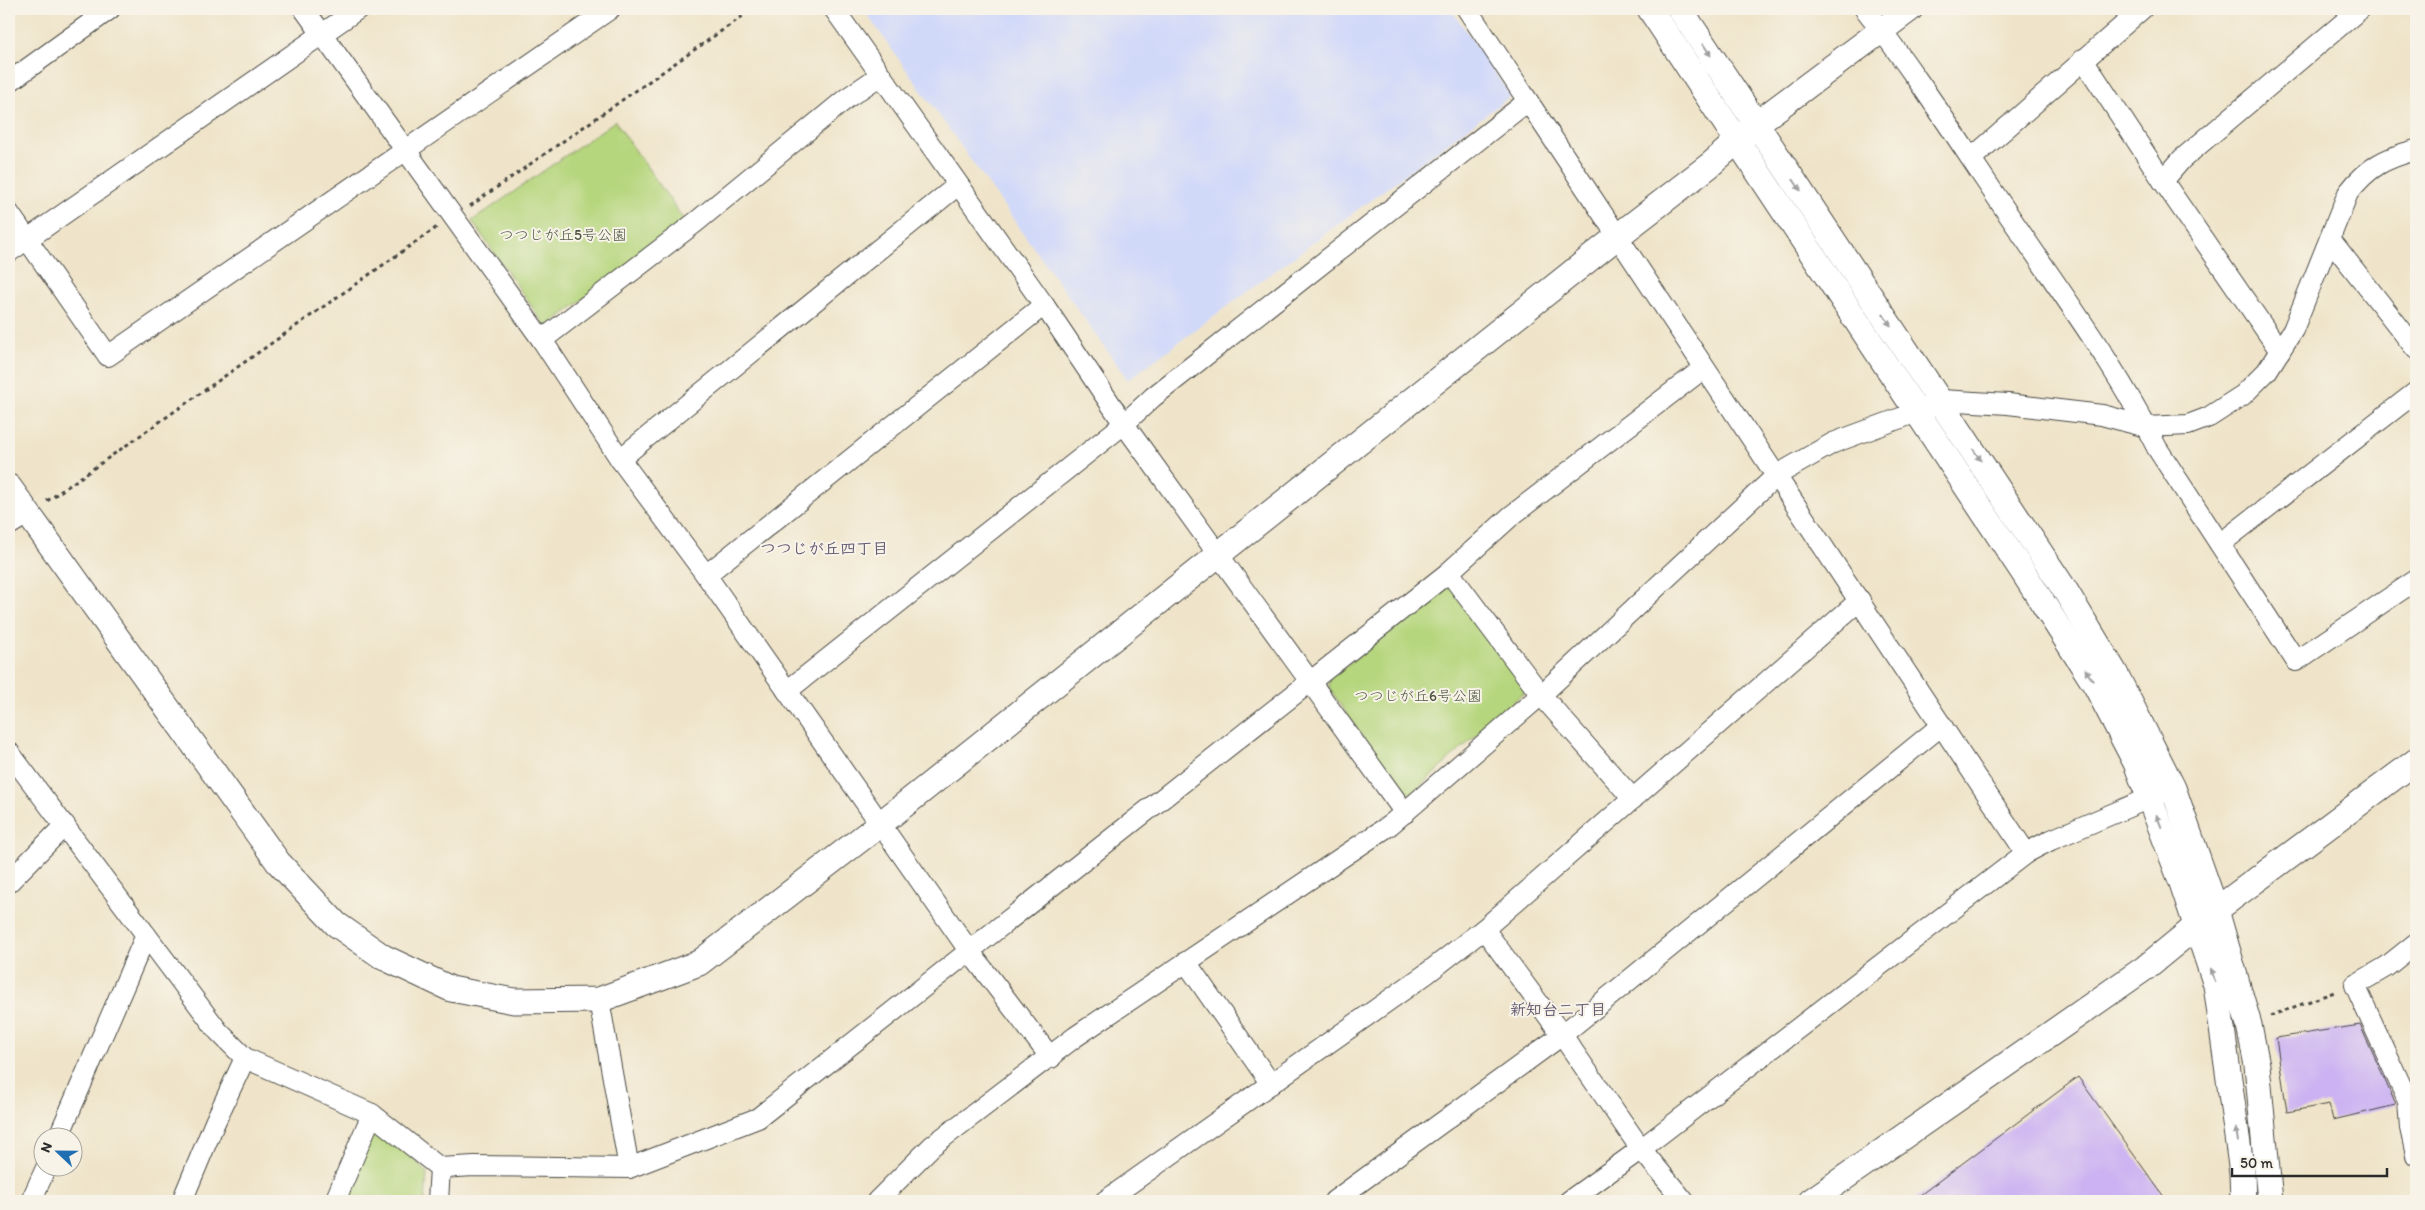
<svg xmlns="http://www.w3.org/2000/svg" width="2425" height="1210" font-family="Itim,'Klee One',sans-serif">
  <rect width="100%" height="100%" fill="#f7f3e8"/>
  <filter id="ink" filterUnits="userSpaceOnUse"><feTurbulence type="fractalNoise" baseFrequency=".02" numOctaves="2"/><feDisplacementMap in="SourceGraphic" scale="10" xChannelSelector="R" yChannelSelector="G"/><feConvolveMatrix kernelMatrix="1 2 1 2 8 2 1 2 1" color-interpolation-filters="sRGB"/></filter>
  <filter id="wash" filterUnits="userSpaceOnUse"><feTurbulence type="fractalNoise" baseFrequency=".0096" numOctaves="4" result="noise"/><feDisplacementMap in="SourceGraphic" scale="20" xChannelSelector="R" yChannelSelector="G"/><feGaussianBlur stdDeviation="1.12" result="paint"/><feColorMatrix in="noise" values="0 0 0 0 0 0 0 0 0 0 0 0 0 0 0 0 0 1.4 0 .05"/><feComposite in="paint" operator="in"/></filter>
  <g filter="url(#wash)">
    <rect width="100%" height="100%" fill="#efe4c9"/>
    <path fill="#d1d9f9" d="M863 9H1451L1511 96 1128 380Z"/>
    <g fill="#b6d67d" stroke="#708054">
      <path d="M615 121 686 223 546 327 472 221Z"/>
      <path d="M1447 587H1456L1528 689 1411 794 1401 792 1329 688 1330 678Z"/>
      <path d="M372 1114 427 1173 425 1201H340Z"/>
    </g>
    <g id="blocks">
      <g fill="#ccb2f2">
        <path d="M2360 1025 2396 1105 2333 1120 2329 1104 2287 1112 2276 1038Z"/>
        <path d="M2078 1077 2167 1201H1912Z"/>
      </g>
    </g>
  </g>
  <g filter="url(#ink)">
    <use href="#blocks" fill-opacity="0" stroke="#484743" stroke-width="1"/>
    <g fill="none" stroke-linecap="round" stroke-linejoin="round">
      <g stroke="#484743" stroke-width="22">
        <g id="minor">
          <path d="M304 9 542 340 620 459 706 575 970 952 1051 1058"/>
          <path d="M834 9 1044 305 1124 424 1405 813"/>
          <path d="M1467 9 2026 853"/>
          <path d="M1865 9C1921 80 1968 156 2019 230 2067 301 2119 371 2157 448L2296 661 2416 580"/>
          <path d="M2083 59 2163 181 2280 351"/>
          <path d="M9 82 110 9"/>
          <path d="M1972 158 2142 9"/>
          <path d="M2163 181 2182 159 2360 9"/>
          <path d="M9 213 108 356 610 9"/>
          <path d="M2330 239 2416 349"/>
          <path d="M9 252 358 9"/>
          <path d="M542 340 696 222 847 98 881 75"/>
          <path d="M620 459 958 185"/>
          <path d="M9 525 27 514"/>
          <path d="M2220 544 2416 392"/>
          <path d="M1449 572 1541 695 1633 799"/>
          <path d="M706 575 1044 305"/>
          <path d="M787 691 1124 424 1153 397 1528 101"/>
          <path d="M9 752 218 1031 245 1058 372 1114 440 1168 474 1166 629 1168 758 1118 1449 572 1511 516 1704 368"/>
          <path d="M9 882 65 825"/>
          <path d="M1484 929 1562 1035 1641 1149 1684 1201"/>
          <path d="M2416 943 2386 967 2355 985 2408 1101 2410 1128 2416 1155"/>
          <path d="M1186 962 1271 1084"/>
          <path d="M599 1000 629 1168"/>
          <path d="M58 1138 146 935"/>
          <path d="M31 1201 46 1168"/>
          <path d="M182 1201 215 1122 245 1058"/>
          <path d="M335 1201 372 1114"/>
          <path d="M438 1201 440 1168"/>
          <path d="M877 1201 932 1146 1075 1037 1390 825 1541 695 1777 475 1833 443 1917 412 1941 400 2008 404 2102 415 2147 427 2188 425 2209 417 2243 395 2267 371 2293 330 2348 193C2368 167 2385 158 2416 150"/>
          <path d="M1105 1201 1426 974 1484 929 1860 600"/>
          <path d="M1334 1201 1562 1035 1942 725"/>
          <path d="M1569 1201 1641 1149 2026 853 2051 840 2173 788"/>
        </g>
      </g>
      <g stroke="#484743" stroke-width="27">
        <g id="tertiary">
          <path d="M1650 9 2023 572 2096 686 2136 763 2182 883 2216 985 2242 1173 2243 1201"/>
          <path d="M1680 9 2065 590 2115 673 2173 788 2216 910 2249 1025 2257 1065 2270 1201"/>
          <path d="M9 487 278 862 336 924 383 957 451 989 514 1001 599 1000 699 963 879 825 1618 236 1710 165 1756 124 1910 9"/>
          <path d="M1811 1201 2145 968 2216 910 2416 761"/>
        </g>
      </g>
      <g stroke="#484743" stroke-width="3" stroke-dasharray="4 4" stroke-linecap="butt">
        <path d="M470 206 753 9"/>
        <path d="M47 501 437 227"/>
        <path d="M2270 1016 2337 991"/>
      </g>
      <use href="#minor" stroke="#fff" stroke-width="20"/>
      <use href="#tertiary" stroke="#fff" stroke-width="25"/>
    </g>
    <defs><path id="oneway-solid" d="M-6-.8H1V-3.2L6.5 0L1 3.2V.8H-6Z" transform="scale(1.25)"/></defs>
    <g fill="#a0a0a0">
      <use href="#oneway-solid" transform="translate(1707 50) rotate(57)"/>
      <use href="#oneway-solid" transform="translate(1797 185) rotate(56)"/>
      <use href="#oneway-solid" transform="translate(1887 320) rotate(56)"/>
      <use href="#oneway-solid" transform="translate(1977 455) rotate(57)"/>
      <use href="#oneway-solid" transform="translate(2089 675) rotate(-123)"/>
      <use href="#oneway-solid" transform="translate(2159 821) rotate(-111)"/>
      <use href="#oneway-solid" transform="translate(2213 975) rotate(-108)"/>
      <use href="#oneway-solid" transform="translate(2237 1135) rotate(-98)"/>
    </g>
  </g>
  <g text-anchor="middle" dominant-baseline="central" stroke-width="4" stroke-linejoin="round" paint-order="stroke">
    <g font-size="15" fill="#4e5640" stroke="#f7f3e8">
      <text x="563" y="235">つつじが丘5号公園</text>
      <text x="1418" y="696">つつじが丘6号公園</text>
    </g>
    <g font-size="16" font-weight="bold" fill="#635a71" stroke="#f7f3e8">
      <text x="824" y="548">つつじが丘四丁目</text>
      <text x="1558" y="1009">新知台二丁目</text>
    </g>
  </g>
  <rect width="2425" height="1210" fill="none" stroke="#f7f3e8" stroke-width="30"/>
  <g transform="translate(58 1152) rotate(292)"><circle r="24" fill="#f7f3e8" stroke="#a5a39c"/>
  <path d="M0-4L9 19L0 12L-9 19Z" fill="#1f6fb2"/>
  <text y="-8" font-size="14" font-weight="bold" text-anchor="middle" fill="#2b2b2b">N</text>
  </g>
  <path d="M2232 1168v8h155v-8" fill="none" stroke="#2b2b2b" stroke-width="2.5"/>
  <text x="2240" y="1168" font-size="15" fill="#2b2b2b" stroke="#f7f3e8" stroke-width="4" paint-order="stroke">50 m</text>
</svg>
